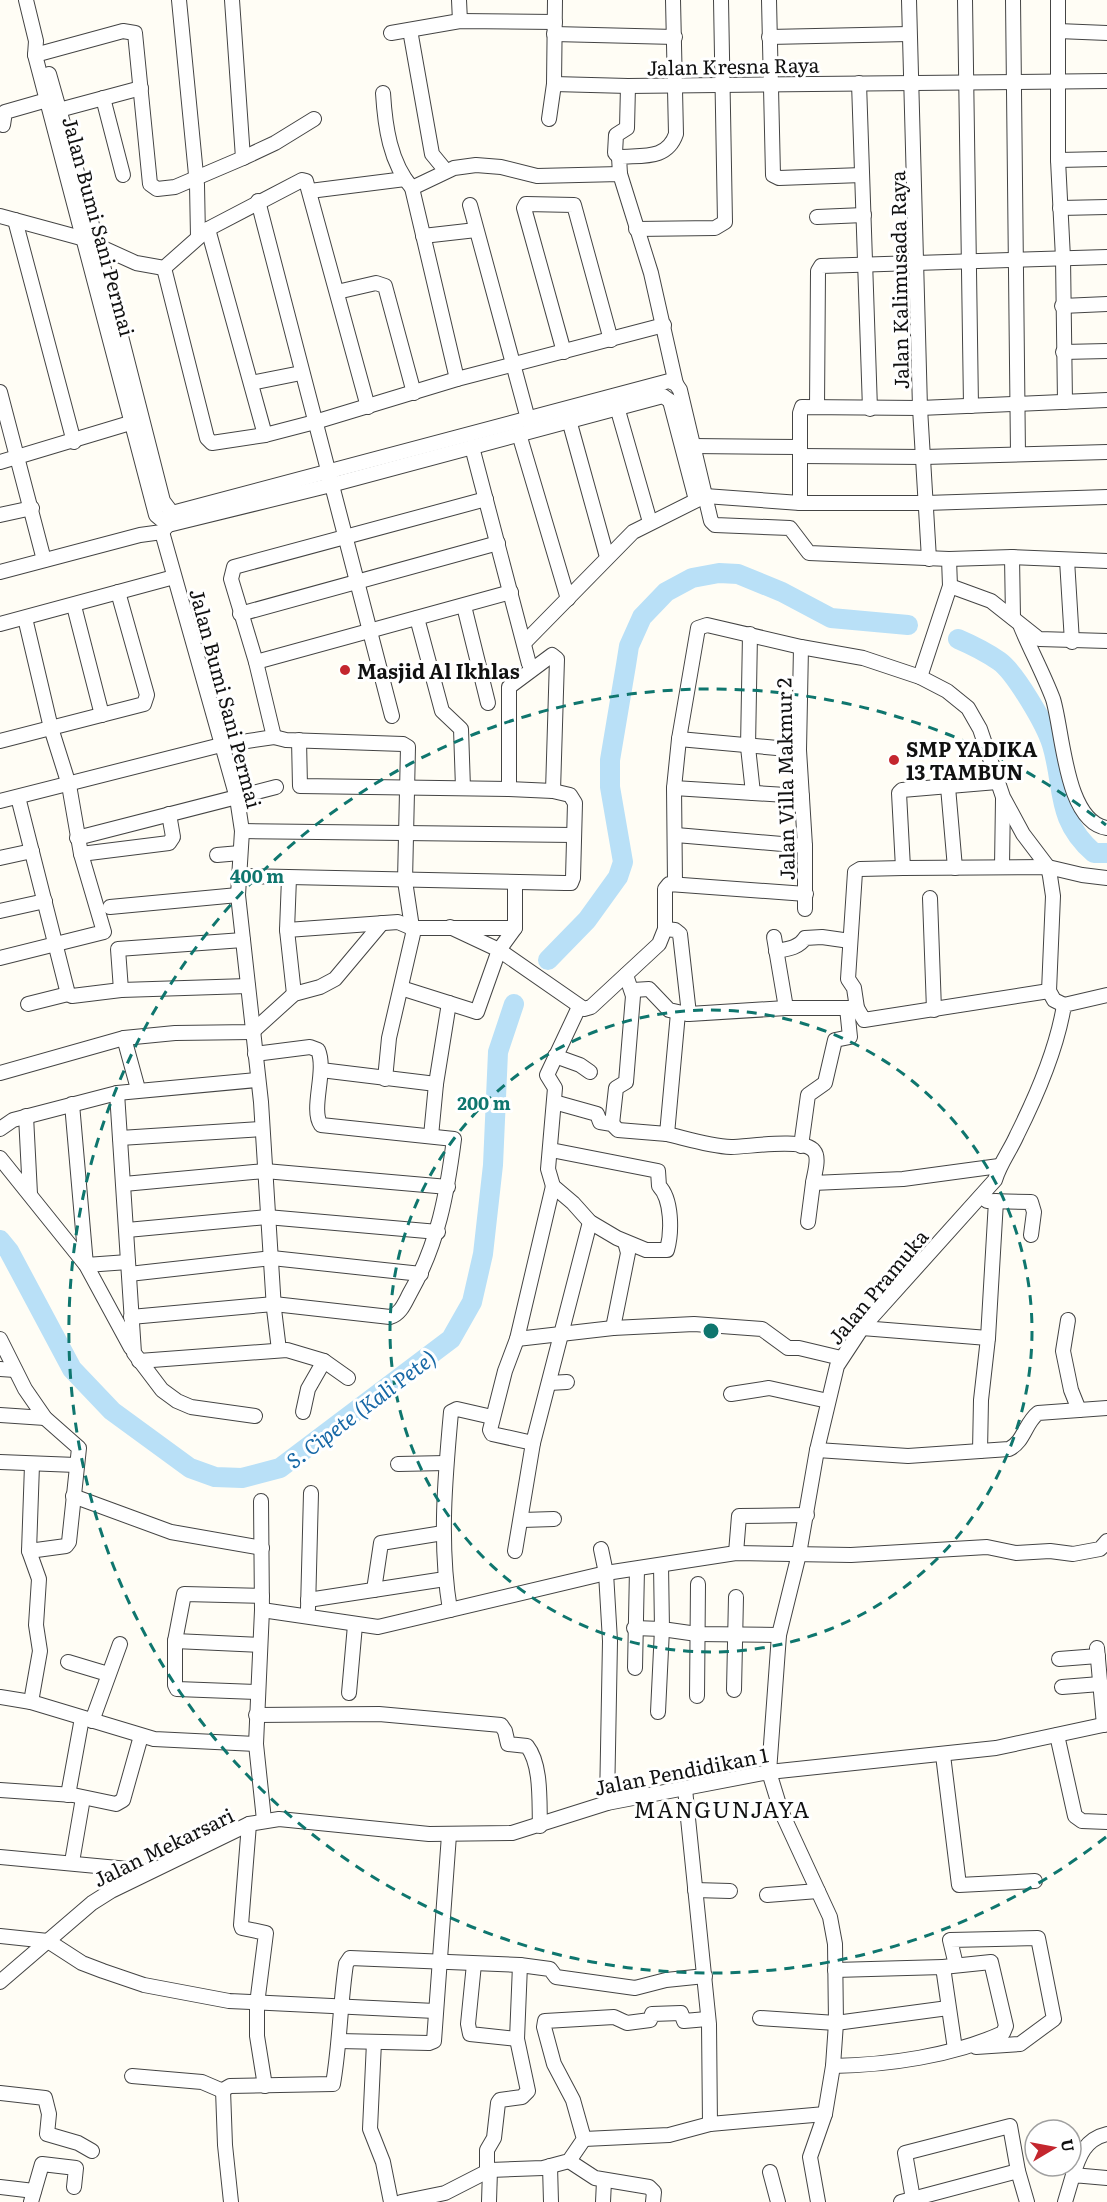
<svg xmlns="http://www.w3.org/2000/svg" width="1107" height="2202" font-family="Literata,serif">
  <rect width="100%" height="100%" fill="#fffdf5"/>
  <g fill="none" stroke-linecap="round" stroke-linejoin="round">
    <g stroke="#b9e0f7" stroke-width="20">
      <path d="M958 639C972 645 986 652 999 661 1015 672 1046 725 1052 745 1065 788 1055 819 1094 853H1107"/>
      <path d="M548 960 587 920 618 877 623 862 610 787V760L626 665 629 646 642 617 666 592 692 578 719 573 738 574 782 592 831 618 908 625"/>
      <path d="M0 1240 9 1251 72 1369 112 1411 190 1468 215 1477 242 1478 280 1468 451 1339 472 1302 483 1254 493 1165 498 1052 514 1004"/>
    </g>
    <g stroke="#444" stroke-width="16">
      <g id="minor">
        <path d="M26 0 36 41 35 55 156 515 168 525"/>
        <path d="M179 0 197 185 198 237"/>
        <path d="M459 0 460 21"/>
        <path d="M769 0 773 175 779 178 862 175"/>
        <path d="M909 0 920 408 929 559"/>
        <path d="M965 0 971 406"/>
        <path d="M1013 0 1018 454"/>
        <path d="M1058 0V160L1063 258 1065 402"/>
        <path d="M410 30 432 154 446 171"/>
        <path d="M1058 31 1107 33"/>
        <path d="M391 33 460 21 555 22"/>
        <path d="M554 34 675 37"/>
        <path d="M769 37 909 34"/>
        <path d="M35 55 123 31 135 33 150 184 157 189 175 187 243 158 232 0"/>
        <path d="M49 74 98 246 163 501 172 513"/>
        <path d="M859 83 870 409"/>
        <path d="M554 84 628 86 1107 81"/>
        <path d="M383 93C385 126 390 163 412 188L457 379"/>
        <path d="M103 98 123 175"/>
        <path d="M59 110 141 88"/>
        <path d="M549 119 554 84 555 0"/>
        <path d="M3 125 5 112 54 98"/>
        <path d="M619 157 615 153 616 135 627 128 628 86"/>
        <path d="M243 158 275 143 314 119"/>
        <path d="M1058 160 1107 159"/>
        <path d="M620 174 619 157C643 155 667 160 676 134L673 0"/>
        <path d="M412 188 454 168 476 165 501 167 537 176 620 174 651 273 676 384"/>
        <path d="M310 191 405 179"/>
        <path d="M258 201 392 716"/>
        <path d="M470 205 528 419"/>
        <path d="M1060 208 1107 207"/>
        <path d="M0 216 81 238 136 263 164 268 208 229 302 180 306 181 368 407"/>
        <path d="M817 217 864 215"/>
        <path d="M15 220 74 442"/>
        <path d="M208 229 265 435"/>
        <path d="M636 229 715 228 725 222 721 0"/>
        <path d="M423 236 476 230"/>
        <path d="M164 268 207 438 212 443 265 435 315 422 457 379 664 325"/>
        <path d="M337 292 376 283 385 286 414 393"/>
        <path d="M1062 306 1107 304"/>
        <path d="M564 352 524 208 526 204 574 205 611 340"/>
        <path d="M1063 352 1107 351"/>
        <path d="M251 383 301 373"/>
        <path d="M0 392 44 560"/>
        <path d="M617 407 650 522"/>
        <path d="M817 407 818 271 821 266 1107 257"/>
        <path d="M569 420 607 557"/>
        <path d="M519 434 568 599"/>
        <path d="M693 446 800 447"/>
        <path d="M472 447 529 664"/>
        <path d="M800 456 924 457 1107 452"/>
        <path d="M0 462 140 420"/>
        <path d="M800 503V413L802 407 920 408 1107 400"/>
        <path d="M172 513 669 381 676 384 680 390 711 521 715 525 790 528 809 553 949 559 950 586 920 677"/>
        <path d="M0 515 32 508"/>
        <path d="M168 525 331 485 663 396 670 401 696 500"/>
        <path d="M162 532 237 798 242 831 238 895 261 1102 274 1309 279 1350"/>
        <path d="M1012 557 1013 618"/>
        <path d="M949 559 1012 557 1107 561"/>
        <path d="M1067 560 1072 642"/>
        <path d="M0 572 140 535 162 532 167 526"/>
        <path d="M950 586 991 601 1039 639 1107 641"/>
        <path d="M74 606 102 715"/>
        <path d="M464 606 488 703"/>
        <path d="M240 614 498 543"/>
        <path d="M417 618 442 711 461 729 463 788"/>
        <path d="M0 624 174 577"/>
        <path d="M1021 627C1031 651 1044 675 1053 699 1063 731 1065 822 1107 828"/>
        <path d="M750 634 748 747 753 793"/>
        <path d="M525 642 633 532 705 496 800 503H926L1107 497"/>
        <path d="M801 647 799 750 805 846V909"/>
        <path d="M256 662 511 592"/>
        <path d="M274 737 286 740 403 744 408 747 405 881 413 934 389 1038 385 1079"/>
        <path d="M679 739 799 750"/>
        <path d="M0 741 144 704 147 695 118 592"/>
        <path d="M997 782 902 790 899 793 903 868 1048 867 1082 875 1107 878"/>
        <path d="M948 787 955 868"/>
        <path d="M674 788 802 796"/>
        <path d="M509 789V687L552 655 557 659 553 791"/>
        <path d="M18 797 68 994 72 996 121 990 248 986"/>
        <path d="M0 801 221 745 274 737 256 662 231 579 234 567 486 499"/>
        <path d="M242 831 574 835"/>
        <path d="M676 835 805 846"/>
        <path d="M77 838 276 787"/>
        <path d="M81 854 169 843 173 837 169 814"/>
        <path d="M217 855 240 853"/>
        <path d="M0 858 32 851"/>
        <path d="M1002 866 1003 799"/>
        <path d="M903 868 860 869 855 872 848 979 854 988 857 1008 864 1020 1049 991"/>
        <path d="M239 876 565 883H571L573 878 575 803 570 795 553 791 509 789 300 786 299 740"/>
        <path d="M289 878 287 930 294 994"/>
        <path d="M675 883 674 788 679 739 698 628 707 625 801 647 863 658 920 677 947 691 968 708 980 729 1003 797 1023 834 1048 867 1050 876 1053 896 1049 991 1054 1000 1064 1005"/>
        <path d="M930 898 934 1010"/>
        <path d="M110 907 238 895"/>
        <path d="M0 911 45 901"/>
        <path d="M450 927 499 950 584 1009 591 1007 659 944 665 929V889L669 884 806 894"/>
        <path d="M665 929 675 930 680 934 689 1014 786 1008H857"/>
        <path d="M287 930 398 922 412 928H515"/>
        <path d="M774 937 786 1008"/>
        <path d="M776 951C787 949 799 948 805 938L822 937 850 941"/>
        <path d="M0 958 104 932 81 854 69 785 51 728 25 618"/>
        <path d="M401 988 477 1012 499 950 515 928V882"/>
        <path d="M121 990 118 949 243 940"/>
        <path d="M633 990 649 989 669 1010 687 1014"/>
        <path d="M28 1004 68 994"/>
        <path d="M124 1038 138 1089"/>
        <path d="M555 1056 580 1065 590 1072"/>
        <path d="M321 1070 436 1084"/>
        <path d="M0 1073 124 1038 175 1033 252 1032 294 994 320 987 335 979 382 923"/>
        <path d="M117 1093 134 1353 162 1390 177 1401 191 1407 255 1416"/>
        <path d="M554 1102 597 1114 600 1122 612 1124 618 1130 667 1134 678 1013"/>
        <path d="M72 1104 86 1265 128 1262"/>
        <path d="M26 1116 30 1194"/>
        <path d="M612 1124 616 1088 626 1082 633 996 626 975"/>
        <path d="M0 1129 13 1120 117 1093 257 1080"/>
        <path d="M667 1134C688 1139 710 1146 731 1147 749 1147 803 1137 814 1151 820 1158 814 1175 813 1183L903 1179 999 1166"/>
        <path d="M431 1136 436 1084 449 1003"/>
        <path d="M120 1138 262 1129"/>
        <path d="M801 1146 808 1095 825 1083 835 1040 850 1037 847 1008"/>
        <path d="M551 1150 658 1171 659 1186C672 1199 672 1232 667 1250H646L617 1238 590 1222 573 1203 553 1186 548 1169 555 1088 547 1075 579 1007"/>
        <path d="M0 1158 86 1265 131 1348"/>
        <path d="M124 1184 265 1171 448 1187"/>
        <path d="M987 1201 1031 1202 1034 1212 1031 1235"/>
        <path d="M808 1222 813 1183"/>
        <path d="M127 1230 267 1217 438 1232"/>
        <path d="M129 1274 272 1258 421 1274"/>
        <path d="M131 1317 274 1304 390 1317C401 1314 405 1302 410 1293 438 1244 447 1194 454 1139L321 1125C310 1109 327 1071 318 1050L310 1047 255 1054"/>
        <path d="M1068 1320 1063 1351 1071 1390 1079 1410"/>
        <path d="M613 1328 628 1253 625 1242"/>
        <path d="M862 1328 988 1338"/>
        <path d="M0 1339 25 1389 45 1418 79 1448 69 1542 66 1546 29 1551 32 1465"/>
        <path d="M517 1339 613 1328 694 1324 762 1329 788 1348H799L841 1358"/>
        <path d="M139 1361 287 1350 324 1361 348 1378"/>
        <path d="M0 1369 15 1370"/>
        <path d="M549 1383 567 1382"/>
        <path d="M731 1394 769 1388 828 1401"/>
        <path d="M303 1412 308 1389 324 1361"/>
        <path d="M0 1415 45 1418"/>
        <path d="M533 1443 492 1434 490 1430 505 1371 517 1339 553 1186"/>
        <path d="M817 1450 908 1456 1009 1449C1024 1442 1025 1423 1038 1413L1107 1408"/>
        <path d="M980 1451 981 1400 988 1338 996 1201"/>
        <path d="M0 1462 76 1465"/>
        <path d="M398 1464 446 1463"/>
        <path d="M73 1496 171 1532 262 1548"/>
        <path d="M261 1501 262 1610 256 1744 264 1820"/>
        <path d="M522 1520 554 1519"/>
        <path d="M601 1549 606 1573 610 1641 607 1803"/>
        <path d="M29 1551 39 1579 36 1625 40 1651 31 1702"/>
        <path d="M515 1551 533 1443 590 1222"/>
        <path d="M736 1553 739 1516 807 1515"/>
        <path d="M661 1565 662 1629 697 1634 779 1635"/>
        <path d="M374 1590 381 1543 443 1533"/>
        <path d="M308 1600 445 1579"/>
        <path d="M308 1609 311 1493"/>
        <path d="M262 1610 378 1627 606 1573 736 1553 851 1555 987 1547 1016 1553 1050 1551 1073 1554 1100 1549 1107 1541"/>
        <path d="M450 1610C439 1544 445 1478 451 1412L457 1409 492 1417"/>
        <path d="M634 1628 662 1629 658 1712"/>
        <path d="M175 1641 260 1645"/>
        <path d="M1097 1648 1104 1725"/>
        <path d="M1059 1659 1098 1656"/>
        <path d="M68 1662 108 1674"/>
        <path d="M635 1668 637 1569"/>
        <path d="M1062 1687 1100 1684"/>
        <path d="M734 1690 736 1597"/>
        <path d="M257 1692 177 1689 175 1685V1641L184 1594 262 1596"/>
        <path d="M349 1693 355 1625"/>
        <path d="M697 1696 698 1584"/>
        <path d="M0 1697 31 1702 154 1739 256 1744"/>
        <path d="M256 1715 379 1714 501 1725 505 1731 508 1744 527 1746C542 1765 539 1803 540 1826"/>
        <path d="M92 1721 120 1644"/>
        <path d="M1057 1735 1075 1816 1082 1821 1107 1822"/>
        <path d="M943 1755 959 1885 1035 1881"/>
        <path d="M685 1789 709 2024 710 2124"/>
        <path d="M0 1790 73 1795 116 1804 123 1800 141 1736"/>
        <path d="M68 1795 82 1718"/>
        <path d="M249 1824 241 1925 242 1928 266 1933 257 2004V2036L265 2086"/>
        <path d="M0 1857 150 1871"/>
        <path d="M72 1862 83 1798"/>
        <path d="M695 1890 730 1891"/>
        <path d="M767 1895 818 1891"/>
        <path d="M0 1936 48 1941 82 1963 103 1971 144 1985 229 2001 435 2011"/>
        <path d="M474 1964 468 2024 470 2034 517 2039"/>
        <path d="M956 1965 950 1940 1038 1938 1054 2019 1020 2044 976 2047"/>
        <path d="M835 1970 943 1967 955 2049"/>
        <path d="M0 1982 92 1903 111 1891 249 1824 279 1819 429 1834 512 1833 607 1803 769 1772 996 1748 1107 1724"/>
        <path d="M760 2018 836 2023 948 2008"/>
        <path d="M339 2041 429 2043 434 2041 449 1835"/>
        <path d="M374 2042 370 2129 383 2162 391 2202"/>
        <path d="M833 2066C888 2065 952 2056 1003 2033L1006 2026 991 1962 943 1967"/>
        <path d="M132 2076 202 2082 223 2091"/>
        <path d="M0 2093 45 2098 49 2114 47 2134 78 2143 92 2151"/>
        <path d="M584 2139 669 2135 710 2124 825 2114"/>
        <path d="M569 2161 595 2178 649 2187 654 2192 653 2202"/>
        <path d="M550 2166 551 2202"/>
        <path d="M487 2172V2150L494 2138 498 2103 500 2100 522 2097 528 2091 517 2039 520 1965"/>
        <path d="M770 2172 778 2202"/>
        <path d="M1073 2175C1079 2156 1085 2139 1107 2134"/>
        <path d="M0 2187 34 2191"/>
        <path d="M913 2199 905 2153 1010 2126 1018 2171 1027 2202"/>
        <path d="M31 2202 42 2164 76 2168 74 2187"/>
        <path d="M231 2202 225 2145 223 2090 230 2086 333 2084C340 2044 340 2004 346 1964L350 1958 520 1965 550 1969 556 1977 635 1988 666 1980 705 1976"/>
        <path d="M401 2202 445 2193 490 2170 543 2168 569 2161 584 2139 573 2100 554 2064 544 2027 545 2021 614 2017 627 2023 650 2020 652 2014 681 2013 684 2021 707 2019"/>
        <path d="M489 2202 490 2170"/>
        <path d="M603 2202 604 2181"/>
        <path d="M818 2202 810 2157 825 2114 833 2066 836 2023 835 1944 830 1917 781 1811 769 1772 779 1635 799 1554 817 1450 837 1366 862 1328 995 1180C1000 1163 1010 1151 1017 1135 1037 1095 1057 1049 1064 1005L1107 995"/>
        <path d="M901 2202 1018 2171"/>
        <path d="M1065 2202 1073 2175 1107 2178"/>
      </g>
    </g>
    <use href="#minor" stroke="#fff" stroke-width="14"/>
  </g>
  <g fill="none" stroke="#0f766e" stroke-width="3" stroke-dasharray="10 8">
    <circle cx="711" cy="1331" r="321"/>
    <path d="M1106 1837A642 642 0 1 1 1106 825"/>
  </g>
  <g fill="#c4262e" stroke="#fff" stroke-width="2">
    <circle cx="345" cy="670" r="6"/>
    <circle cx="894" cy="760" r="6"/>
  </g>
  <g text-anchor="middle" dominant-baseline="central" stroke-width="6" stroke-linejoin="round" paint-order="stroke">
    <g font-size="20" fill="#111" stroke="#fff">
      <text transform="translate(733 65) rotate(-1)">Jalan Kresna Raya</text>
      <text transform="translate(100 226) rotate(75)">Jalan Bumi Sani Permai</text>
      <text transform="translate(898 280) rotate(-91)">Jalan Kalimusada Raya</text>
      <text transform="translate(227 698) rotate(75)">Jalan Bumi Sani Permai</text>
      <text transform="translate(784 779) rotate(-91)">Jalan Villa Makmur 2</text>
      <text transform="translate(877 1286) rotate(-50)">Jalan Pramuka</text>
      <text transform="translate(681 1770) rotate(-11)">Jalan Pendidikan 1</text>
      <text transform="translate(163 1846) rotate(-26)">Jalan Mekarsari</text>
    </g>
    <g font-size="20" font-weight="bold" fill="#111" stroke="#fff" text-anchor="start">
      <text x="357" y="670">Masjid Al Ikhlas</text>
      <text x="906" y="748">SMP YADIKA<tspan x="906" dy="23">13 TAMBUN</tspan></text>
    </g>
    <g font-size="21" font-style="italic" fill="#1768a6" stroke="#fff">
      <text transform="translate(360 1408) rotate(-37)">S. Cipete (Kali Pete)</text>
    </g>
    <g font-size="22" letter-spacing="1.5" fill="#111" stroke="#fff">
      <text x="722" y="1808">MANGUNJAYA</text>
    </g>
  </g>
  <circle cx="711" cy="1331" r="9" fill="#0f766e" stroke="#fff" stroke-width="3"/>
  <g font-size="18" text-anchor="middle" font-weight="bold" fill="#0f766e" stroke="#fff" stroke-width="6" stroke-linejoin="round" paint-order="stroke">
    <text x="257" y="883">400 m</text>
    <text x="484" y="1110">200 m</text>
  </g>
  <g transform="translate(1053 2148) rotate(80)"><circle r="28" fill="#ffffff" stroke="#a0a0a0" stroke-width="1.5"/>
  <path d="M0-4.5L10 22L0 15L-10 22Z" fill="#c4262e"/>
  <text y="-9" font-size="16" font-weight="bold" text-anchor="middle" fill="#111111">U</text>
  </g>
</svg>
